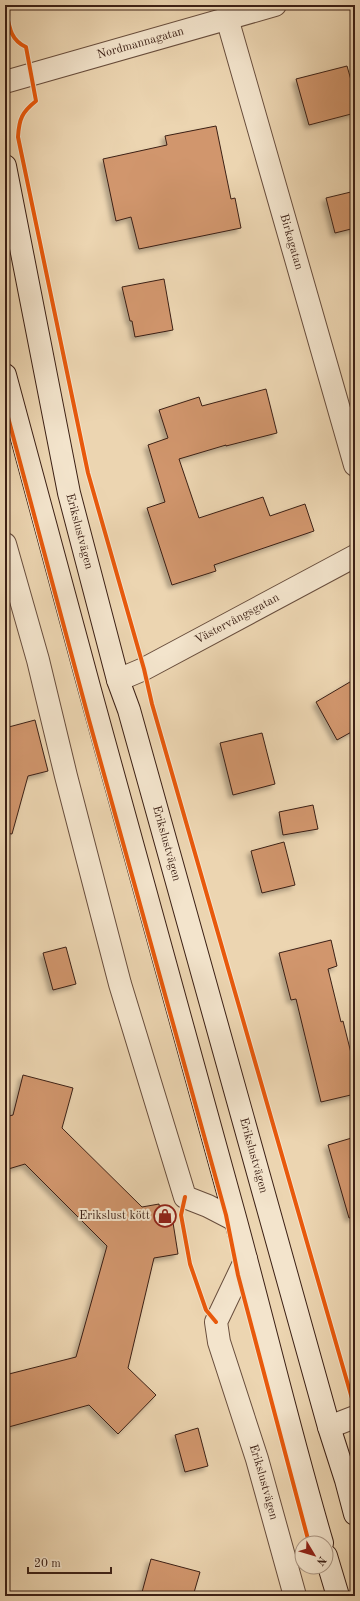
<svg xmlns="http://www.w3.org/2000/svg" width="360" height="1601" font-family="'Old Standard TT',serif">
  <defs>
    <filter id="shadow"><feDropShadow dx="-3.5" dy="3.5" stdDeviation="2" flood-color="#0004"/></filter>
  </defs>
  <rect width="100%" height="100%" fill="#ecd5b1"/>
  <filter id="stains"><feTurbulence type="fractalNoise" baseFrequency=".005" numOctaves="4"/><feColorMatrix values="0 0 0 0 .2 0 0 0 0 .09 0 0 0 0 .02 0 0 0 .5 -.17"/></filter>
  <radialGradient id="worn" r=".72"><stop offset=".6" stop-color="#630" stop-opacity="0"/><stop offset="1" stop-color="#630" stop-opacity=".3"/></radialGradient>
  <g fill="#d1966d" stroke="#3c2015" filter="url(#shadow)">
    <path d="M347 66 355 94V113L309 125 296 79Z"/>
    <path d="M216 126 231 199 235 198 241 228 139 249 131 217 116 221 103 159 167 145 165 136Z"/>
    <path d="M355 191V228L335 233 326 198Z"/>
    <path d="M164 279 173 330 135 337 132 321H130L122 287Z"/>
    <path d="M266 389 277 433 226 446V445L179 459 199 518 263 497 270 516 305 504 314 531 214 565 216 571 172 585 147 508 165 502 148 445 168 438 159 410 199 397 202 406Z"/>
    <path d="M355 679V730L337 740 316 702Z"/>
    <path d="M35 720 48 771 28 776 12 834 5 833V728Z"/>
    <path d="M262 733 275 784 233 795 220 743Z"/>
    <path d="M313 805 318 829 283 835 279 812Z"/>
    <path d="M284 842 295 885 262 893 251 851Z"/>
    <path d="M331 940 337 966 328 969 341 1022 343 1021 355 1069V1094L321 1102 296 999 291 1000 279 953Z"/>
    <path d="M66 947 76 984 53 990 43 953Z"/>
    <path d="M23 1075 73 1088 62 1128 142 1207 159 1204 160 1211 171 1210 178 1254 154 1258 128 1368 156 1395 118 1434 89 1405 5 1428V1375L76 1357 107 1246 25 1164 5 1170V1117L13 1115Z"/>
    <path d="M355 1137V1217L349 1218 328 1145Z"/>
    <path d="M198 1428 208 1466 185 1472 175 1435Z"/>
    <path d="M151 1559 200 1572 193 1596H141Z"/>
  </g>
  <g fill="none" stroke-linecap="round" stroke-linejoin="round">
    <g stroke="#684d3c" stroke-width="24">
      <g id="street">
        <path id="s1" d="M227 18 355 465"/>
        <path id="s2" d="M5 82 275 5"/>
        <path d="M5 544 38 660 66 776 120 984 185 1197 208 1206 235 1220"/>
        <path id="s3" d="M118 680 144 669 355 556"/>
        <path id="s4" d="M246 1259 216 1322 219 1342 257 1459 295 1596"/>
        <path d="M329 1427 355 1417"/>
      </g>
    </g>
    <g stroke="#3c2015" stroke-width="24">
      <g id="secondary">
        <path id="s5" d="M5 166 69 493 118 680 129 710 329 1427 346 1480 355 1514"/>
        <path d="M5 375C80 655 156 935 234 1214 264 1324 290 1434 322 1543"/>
        <path d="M326 1556 338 1596"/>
      </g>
    </g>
    <use href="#street" stroke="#f3e4cc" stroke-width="22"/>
    <use href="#secondary" stroke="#f3e4cc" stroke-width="22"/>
    <g stroke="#f3e4cc" stroke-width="6">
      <g id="cycleway">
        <path d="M5 5C9 22 8 39 26 47L36 101C22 112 19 119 18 137L88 473 144 669 152 704 355 1409"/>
        <path d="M5 406 89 720 226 1215 238 1275 309 1543"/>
        <path d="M185 1197 181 1215 190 1264 206 1310 216 1322"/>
      </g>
    </g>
    <use href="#cycleway" stroke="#e8590c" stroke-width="4"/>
  </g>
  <defs>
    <g id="shop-ring" transform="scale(1.15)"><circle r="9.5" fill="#f3e4cc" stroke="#8f2418" stroke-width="1.5"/><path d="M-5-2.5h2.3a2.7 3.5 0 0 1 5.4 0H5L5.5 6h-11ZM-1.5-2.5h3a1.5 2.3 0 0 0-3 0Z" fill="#8f2418"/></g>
  </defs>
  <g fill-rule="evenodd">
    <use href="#shop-ring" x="165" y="1216"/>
  </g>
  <g text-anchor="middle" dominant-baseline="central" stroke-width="4" stroke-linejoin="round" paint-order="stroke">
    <g font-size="12" fill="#3c2015" stroke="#f3e4cc">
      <text stroke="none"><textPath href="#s2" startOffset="141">Nordmannagatan</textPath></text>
      <text stroke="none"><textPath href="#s1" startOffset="233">Birkagatan</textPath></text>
      <text stroke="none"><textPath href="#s5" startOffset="373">Erikslustvägen</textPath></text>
      <text stroke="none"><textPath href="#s3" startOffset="134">Västervångsgatan</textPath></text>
      <text stroke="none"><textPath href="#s5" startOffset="697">Erikslustvägen</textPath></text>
      <text stroke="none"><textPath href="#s5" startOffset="1021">Erikslustvägen</textPath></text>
      <text stroke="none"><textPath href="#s4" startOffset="237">Erikslustvägen</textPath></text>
    </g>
    <g font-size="12" fill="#3c2015" stroke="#f3e4cc" text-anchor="end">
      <text x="150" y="1216">Erikslust kött</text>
    </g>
  </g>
  <rect width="360" height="1601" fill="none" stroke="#ecd5b1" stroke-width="20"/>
  <rect x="6" y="6" width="348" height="1589" fill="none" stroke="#3c2015" stroke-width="2"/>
  <rect x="10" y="10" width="340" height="1581" fill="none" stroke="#3c2015"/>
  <g transform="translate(314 1555) rotate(128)"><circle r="19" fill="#f3e4cc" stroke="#aa9683"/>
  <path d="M0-3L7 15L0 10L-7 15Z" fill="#8f2418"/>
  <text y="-6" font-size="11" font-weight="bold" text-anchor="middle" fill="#3c2015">N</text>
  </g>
  <path d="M28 1567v6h83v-6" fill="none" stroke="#3c2015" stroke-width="2"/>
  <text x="34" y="1567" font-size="12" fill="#3c2015" stroke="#f3e4cc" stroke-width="3" paint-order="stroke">20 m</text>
  <rect width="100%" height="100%" filter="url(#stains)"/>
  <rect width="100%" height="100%" fill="url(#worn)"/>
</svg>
